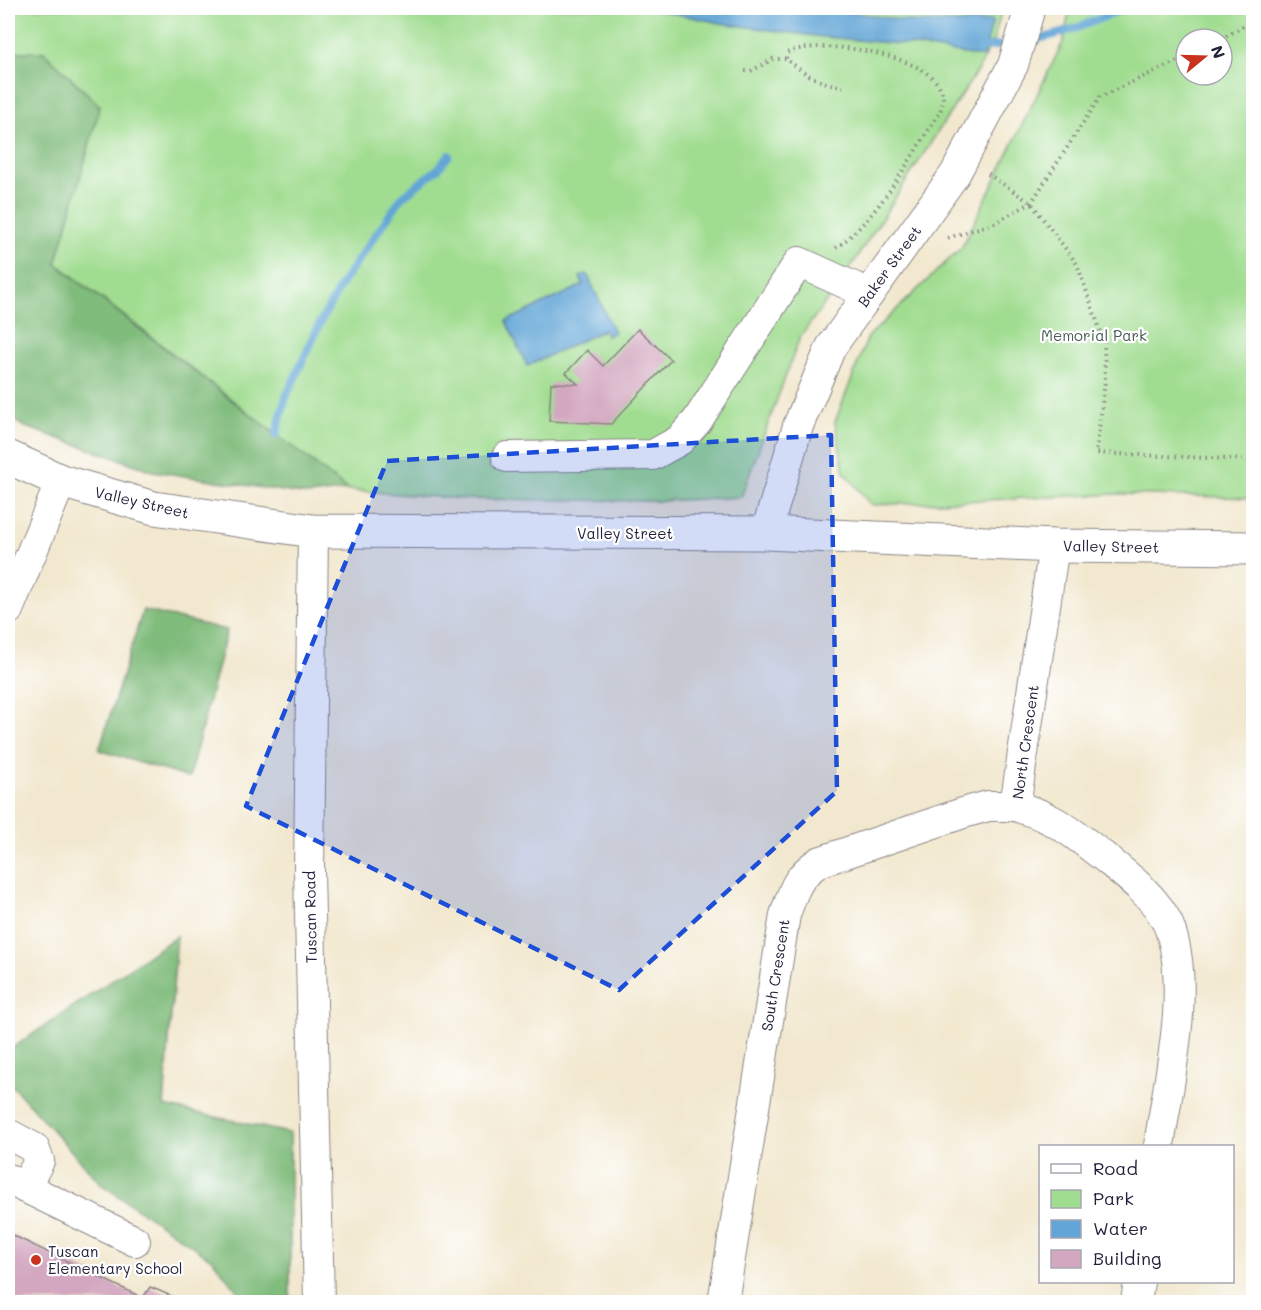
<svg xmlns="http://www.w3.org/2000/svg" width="1261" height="1310" font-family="Mali,sans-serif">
  <rect width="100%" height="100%" fill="#fff"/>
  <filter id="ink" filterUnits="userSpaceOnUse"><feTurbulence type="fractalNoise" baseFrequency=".0167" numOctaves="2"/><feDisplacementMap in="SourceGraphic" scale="12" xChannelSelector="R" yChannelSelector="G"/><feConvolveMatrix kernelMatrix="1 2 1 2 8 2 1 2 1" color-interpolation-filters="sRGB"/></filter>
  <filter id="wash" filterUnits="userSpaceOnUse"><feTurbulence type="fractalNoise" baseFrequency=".008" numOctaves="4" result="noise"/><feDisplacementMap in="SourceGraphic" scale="24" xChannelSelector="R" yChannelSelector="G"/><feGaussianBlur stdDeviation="1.35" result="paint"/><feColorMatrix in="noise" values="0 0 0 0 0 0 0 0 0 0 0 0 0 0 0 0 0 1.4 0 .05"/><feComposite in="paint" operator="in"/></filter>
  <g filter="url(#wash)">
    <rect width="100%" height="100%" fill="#f2e8cf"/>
    <g fill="#a1dd91" stroke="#628066" stroke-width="1.5" fill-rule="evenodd">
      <path d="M8 8H1002L994 39 979 68 845 276 800 337 741 497 659 501 465 499 348 490 56 263 100 106 44 52H8Z"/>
      <path d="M1070 8H1253V498L1119 494 871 505 844 472 835 422 868 337 962 247 1063 42ZM1186 39H1222V75H1186Z"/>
    </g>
    <g fill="#80bc7b" stroke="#516f5b" stroke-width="1.5">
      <path d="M8 52H44L100 106 56 264 348 490 309 495 153 471 23 426 8 416Z"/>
      <path d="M143 610 227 630 189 778 99 750Z"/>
      <path d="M177 936 164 1106 290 1133V1302H243L244 1300 213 1260 102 1185 8 1081V1051Z"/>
    </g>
    <g fill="#62a5d6" stroke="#426488" stroke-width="1.5">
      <path d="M648 8H828L914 22 963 23 993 20 983 57 909 45 815 36 720 23Z"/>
      <path d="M587 274 614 332 607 336 604 330 527 366 506 321 583 285 580 277Z"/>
    </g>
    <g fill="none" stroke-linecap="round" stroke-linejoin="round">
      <g stroke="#62a5d6" stroke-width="8">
        <path d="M1028 41C1063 35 1093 22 1125 8"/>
        <path d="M978 48 1013 44"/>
        <path d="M276 435 286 397 321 321 342 283 402 197 439 168 449 155"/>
      </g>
    </g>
    <g id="blocks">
      <g fill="#d3a7c0">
        <path d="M638 329 671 360 611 424 549 421 551 383 578 384 566 373 587 350 603 366Z"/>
        <path d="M8 1233 143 1298 150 1287 186 1302H8Z"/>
      </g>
    </g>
  </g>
  <g filter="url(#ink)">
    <use href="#blocks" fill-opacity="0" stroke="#8a8585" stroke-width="1.5"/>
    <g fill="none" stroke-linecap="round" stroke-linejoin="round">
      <g stroke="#8a8585" stroke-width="32">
        <g id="minor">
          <path d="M507 457 653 455 680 440 697 421 799 262 869 294"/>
          <path d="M313 531 309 872 319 1302"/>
          <path d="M766 533 798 426 831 347 955 174 1013 65 1030 8"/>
          <path d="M1054 546 1015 806C1026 810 1039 813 1049 819 1071 830 1090 846 1109 861 1130 878 1157 899 1168 924 1193 985 1168 1082 1159 1146"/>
          <path d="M8 610 61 481"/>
          <path d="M8 1134 34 1148 39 1161 25 1188"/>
          <path d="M8 1179 135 1241"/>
          <path d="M723 1302 785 915C794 890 796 877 819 862L963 813 988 806H1015"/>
          <path d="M1136 1302 1139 1282"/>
        </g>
      </g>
      <g stroke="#8a8585" stroke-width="35">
        <path id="major" d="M8 457 61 481 154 508 313 531 766 533 1054 546 1254 548"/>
      </g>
      <g stroke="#8a8585" stroke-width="4" stroke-dasharray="1.5 4.5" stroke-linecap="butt">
        <path d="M1221 39 1254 20"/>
        <path d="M745 71H751L773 59H786"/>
        <path d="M988 174 1031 203 1077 264 1104 341 1105 381 1096 453 1254 460"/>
        <path d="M948 238 994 223 1031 203 1100 97 1186 57"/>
        <path d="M836 248C881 215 907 162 938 115 972 58 819 35 787 53L786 59C808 76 815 81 843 87"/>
      </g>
      <use href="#minor" stroke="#fff" stroke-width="30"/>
      <use href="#major" stroke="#fff" stroke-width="33"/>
    </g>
  </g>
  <path fill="#1d4ed8" fill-opacity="0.2" stroke="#1d4ed8" stroke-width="4.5" stroke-dasharray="12 8" stroke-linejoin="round" d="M831 435 837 791 619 990 246 806 387 461Z"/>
  <circle fill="#c8321e" stroke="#fff" stroke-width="2" cx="36" cy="1260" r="6"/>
  <g text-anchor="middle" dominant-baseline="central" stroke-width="4.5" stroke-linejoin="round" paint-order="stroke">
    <g font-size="15" fill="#22223b" stroke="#fff">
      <text transform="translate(889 266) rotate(-54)">Baker Street</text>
      <text transform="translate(142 502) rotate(13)">Valley Street</text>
      <text x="625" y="533">Valley Street</text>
      <text transform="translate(1111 546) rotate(1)">Valley Street</text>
      <text transform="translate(1025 742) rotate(-82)">North Crescent</text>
      <text transform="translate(310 917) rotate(-91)">Tuscan Road</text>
      <text transform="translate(775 975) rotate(-81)">South Crescent</text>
    </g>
    <g font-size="15" fill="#485a55" stroke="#fff">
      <text x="1094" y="335">Memorial Park</text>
    </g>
    <g font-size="15" fill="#22223b" stroke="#fff" text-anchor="start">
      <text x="48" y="1251">Tuscan<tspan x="48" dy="17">Elementary School</tspan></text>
    </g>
  </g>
  <rect width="1261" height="1310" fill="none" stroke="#fff" stroke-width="30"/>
  <rect x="1039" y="1145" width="195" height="138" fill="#ffffff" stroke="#a7a7b1" stroke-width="1.5"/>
  <rect x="1051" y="1164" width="30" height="9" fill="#ffffff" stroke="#a7a7b1" stroke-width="1.5"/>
  <text x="1093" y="1175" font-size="18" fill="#22223b">Road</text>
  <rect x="1051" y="1190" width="30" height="18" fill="#a1dd91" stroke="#a7a7b1" stroke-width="1.5"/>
  <text x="1093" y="1205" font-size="18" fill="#22223b">Park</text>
  <rect x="1051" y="1220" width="30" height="18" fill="#62a5d6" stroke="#a7a7b1" stroke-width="1.5"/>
  <text x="1093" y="1235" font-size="18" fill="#22223b">Water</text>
  <rect x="1051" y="1250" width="30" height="18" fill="#d3a7c0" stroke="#a7a7b1" stroke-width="1.5"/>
  <text x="1093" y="1265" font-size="18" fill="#22223b">Building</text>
  <g transform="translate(1204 57) rotate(71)"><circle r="28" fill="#ffffff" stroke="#a7a7b1" stroke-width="1.5"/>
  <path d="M0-4.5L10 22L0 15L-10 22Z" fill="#c8321e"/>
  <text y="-9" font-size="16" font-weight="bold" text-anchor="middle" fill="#22223b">N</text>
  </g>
</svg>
